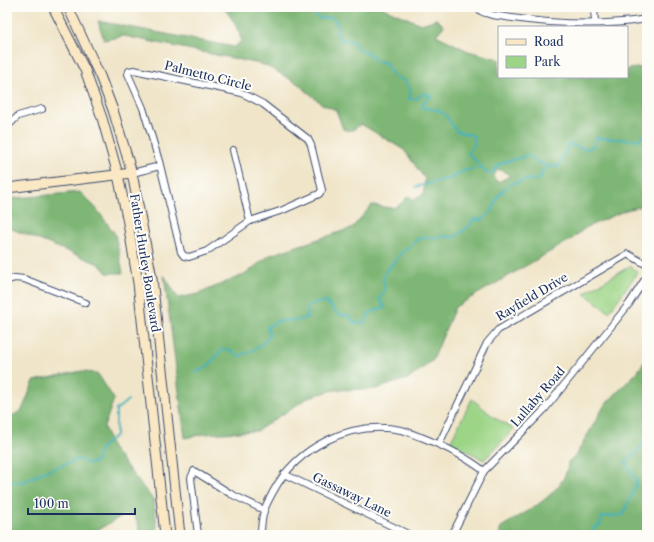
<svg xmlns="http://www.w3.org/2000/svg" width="654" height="542" font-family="'Libre Caslon Text',serif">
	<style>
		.green { fill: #9dd587; stroke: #5c8272 }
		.forest { fill: #7eb674; stroke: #4c7269; fill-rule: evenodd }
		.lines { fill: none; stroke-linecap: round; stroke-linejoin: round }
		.stream { stroke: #44b4be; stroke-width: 2 }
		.street-casing { stroke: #3b4a6e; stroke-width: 8 }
		.secondary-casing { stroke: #3b4a6e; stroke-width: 11 }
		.street { stroke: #fff; stroke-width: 6 }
		.secondary { stroke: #fae7c3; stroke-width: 9 }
		.labels { text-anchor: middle; stroke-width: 4; stroke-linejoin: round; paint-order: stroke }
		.street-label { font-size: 12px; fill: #1b2f5e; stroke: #fdfcf7 }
	</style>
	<rect width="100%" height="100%" fill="#fdfcf7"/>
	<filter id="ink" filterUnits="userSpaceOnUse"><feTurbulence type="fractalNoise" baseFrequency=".025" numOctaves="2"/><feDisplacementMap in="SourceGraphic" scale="8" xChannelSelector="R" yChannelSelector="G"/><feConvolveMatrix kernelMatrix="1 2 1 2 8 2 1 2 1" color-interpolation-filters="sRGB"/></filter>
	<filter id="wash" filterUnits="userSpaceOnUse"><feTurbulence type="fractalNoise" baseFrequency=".012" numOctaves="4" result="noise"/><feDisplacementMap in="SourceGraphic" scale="16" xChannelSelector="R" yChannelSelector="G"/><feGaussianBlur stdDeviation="0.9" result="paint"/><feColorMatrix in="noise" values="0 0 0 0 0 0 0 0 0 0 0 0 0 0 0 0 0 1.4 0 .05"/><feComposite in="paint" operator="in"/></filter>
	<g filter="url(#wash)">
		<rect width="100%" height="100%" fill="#f0e5c9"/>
		<!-- green -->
		<g class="green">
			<path d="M630,266l8,6 -29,40 -25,-19z"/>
			<path d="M472,399l23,19 19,11 -30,31 -34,-18z"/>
		</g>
		<!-- forest -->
		<g class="forest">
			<path d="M222,7h159l40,17 16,-5 7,7 -8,9 32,16 31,8v18h128v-8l20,-2v138l-21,5 -41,18 -13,11 -117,68 -22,53 -23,18 -34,11 -42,1 -25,7 -52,34 -53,3 -19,4 -21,-163 14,23 20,-4 47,-20 25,-19 82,-27 20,-23c18,2 23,8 36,-9l6,4 9,-5 2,-16 -21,-29 -43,-26c-7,5 -10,9 -18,5l-7,-19 -14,-6 -25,-21 -32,-18 -141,-29 -20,4 -6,-19 136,26 8,-6c-5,-13 -9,-24 -20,-34zM498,169l7,3 5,4 -12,6 -5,-5z"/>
			<path d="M80,192l15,15 20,27 8,39h-16l-8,-9 -92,-37v-28z"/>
			<path d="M647,358v177h-148l2,-8c23,-14 66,-34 67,-65l8,-7 28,-49 34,-35z"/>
			<path d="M82,371l16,3 16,25 -10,28 8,21 42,53 4,34h-16l-7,-19 -10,-2 -24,14 -20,7h-74v-116l15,-9 12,-29z"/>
		</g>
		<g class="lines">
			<!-- stream -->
			<g class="stream">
				<path d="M308,7l12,12 12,-2 5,6v9l3,8 13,1 7,9 11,5 5,7h9l8,14 12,5 6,9 -2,9h7l9,-6 6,3 -8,6v6c21,1 22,6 33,23l18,5v9l-6,8 19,20h5l7,-9 30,-9 7,7 12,4"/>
				<path d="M416,187l26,-7 7,-1 17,-9 15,-2"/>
				<path d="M195,373l12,-6 16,-18 7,1 8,6c13,-3 25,-10 32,-22l-3,-7 11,-6 22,-1 7,-3v-11l9,-3 10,-1 13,13h8l8,8h8l4,-3 2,-7 16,-6 -6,-8 5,-7 1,-5 -2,-7 3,-9 19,-22 6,-3 5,-6 9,-3 9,1 11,-2 9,2 15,-12 5,-7 8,1 10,-9 6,-15 12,-12 16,-4 15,-1v-7l8,-6 9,1 11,-23 16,5 7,-2 5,-9 39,2 11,-5"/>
				<path d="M7,481l16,1 18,-9 38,-14 9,5 8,-2 4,-13 16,-14v-25l12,-10"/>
				<path d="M591,535l2,-7 7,-3 2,-8 21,-2 14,-33 -11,-19 21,-23"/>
			</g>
		</g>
	</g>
	<g filter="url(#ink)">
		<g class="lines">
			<defs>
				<g id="street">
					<path d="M478,7c2,6 9,6 14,8 49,8 106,12 155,4"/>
					<path d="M594,7l1,16"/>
					<path d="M134,70l108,23 21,11 45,35 3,6 11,45 -3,4 -36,16 -33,11 -43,30 -18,6 -5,-1 -3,-4 -22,-91 -16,-53 -15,-34 1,-3z"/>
					<path d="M7,127l11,-11 24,-7"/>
					<path d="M233,150l17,71"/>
					<path d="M132,173l28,-7"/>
					<path d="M7,280l8,-2 9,1 62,24"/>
					<path d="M439,444l48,-101 11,-13 130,-76 19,11"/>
					<path d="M284,474l126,61"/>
					<path d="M198,535l-7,-57 3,-7 37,23 33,16"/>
					<path d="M261,535c0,-8 1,-17 3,-24 2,-7 6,-13 9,-19 24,-45 77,-72 128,-62 6,1 13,5 20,7 23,9 44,19 63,34"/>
					<path d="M452,535l32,-64 60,-61 85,-106 18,-28"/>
				</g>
				<g id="secondary">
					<path d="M53,7l32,63 17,48 16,57 10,48 10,60 27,252"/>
					<path d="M68,7l32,69 13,34 19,63 20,105 28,257"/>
					<path d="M7,188l125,-15"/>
				</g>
			</defs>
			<!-- street casing -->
			<use href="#street" class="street-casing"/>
			<!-- secondary casing -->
			<use href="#secondary" class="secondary-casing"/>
			<!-- street -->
			<use href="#street" class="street"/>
			<!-- secondary -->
			<use href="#secondary" class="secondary"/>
		</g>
	</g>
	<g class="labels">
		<!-- street labels -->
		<g class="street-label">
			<text transform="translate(208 76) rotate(14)" y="4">Palmetto Circle</text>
			<text transform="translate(145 263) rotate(81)" y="4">Father Hurley Boulevard</text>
			<text transform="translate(532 297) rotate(-31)" y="4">Rayfield Drive</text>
			<text transform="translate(538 397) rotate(-49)" y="4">Lullaby Road</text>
			<text transform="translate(352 495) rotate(26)" y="4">Gassaway Lane</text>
		</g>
	</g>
	<!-- margin -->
	<rect width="654" height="542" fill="none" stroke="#fdfcf7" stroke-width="24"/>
	<!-- legend -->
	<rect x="498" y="26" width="130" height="52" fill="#fdfcf7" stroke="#a3aaba"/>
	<rect x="506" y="39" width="20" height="6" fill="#fae7c3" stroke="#a3aaba"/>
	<text x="534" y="46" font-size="12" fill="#1b2f5e">Road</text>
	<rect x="506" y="56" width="20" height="12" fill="#9dd587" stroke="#a3aaba"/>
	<text x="534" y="66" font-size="12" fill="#1b2f5e">Park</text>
	<!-- scale -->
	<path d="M28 508v6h107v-6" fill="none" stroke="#1b2f5e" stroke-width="2"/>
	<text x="34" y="508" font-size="12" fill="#1b2f5e" stroke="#fdfcf7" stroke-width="3" paint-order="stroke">100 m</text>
</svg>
